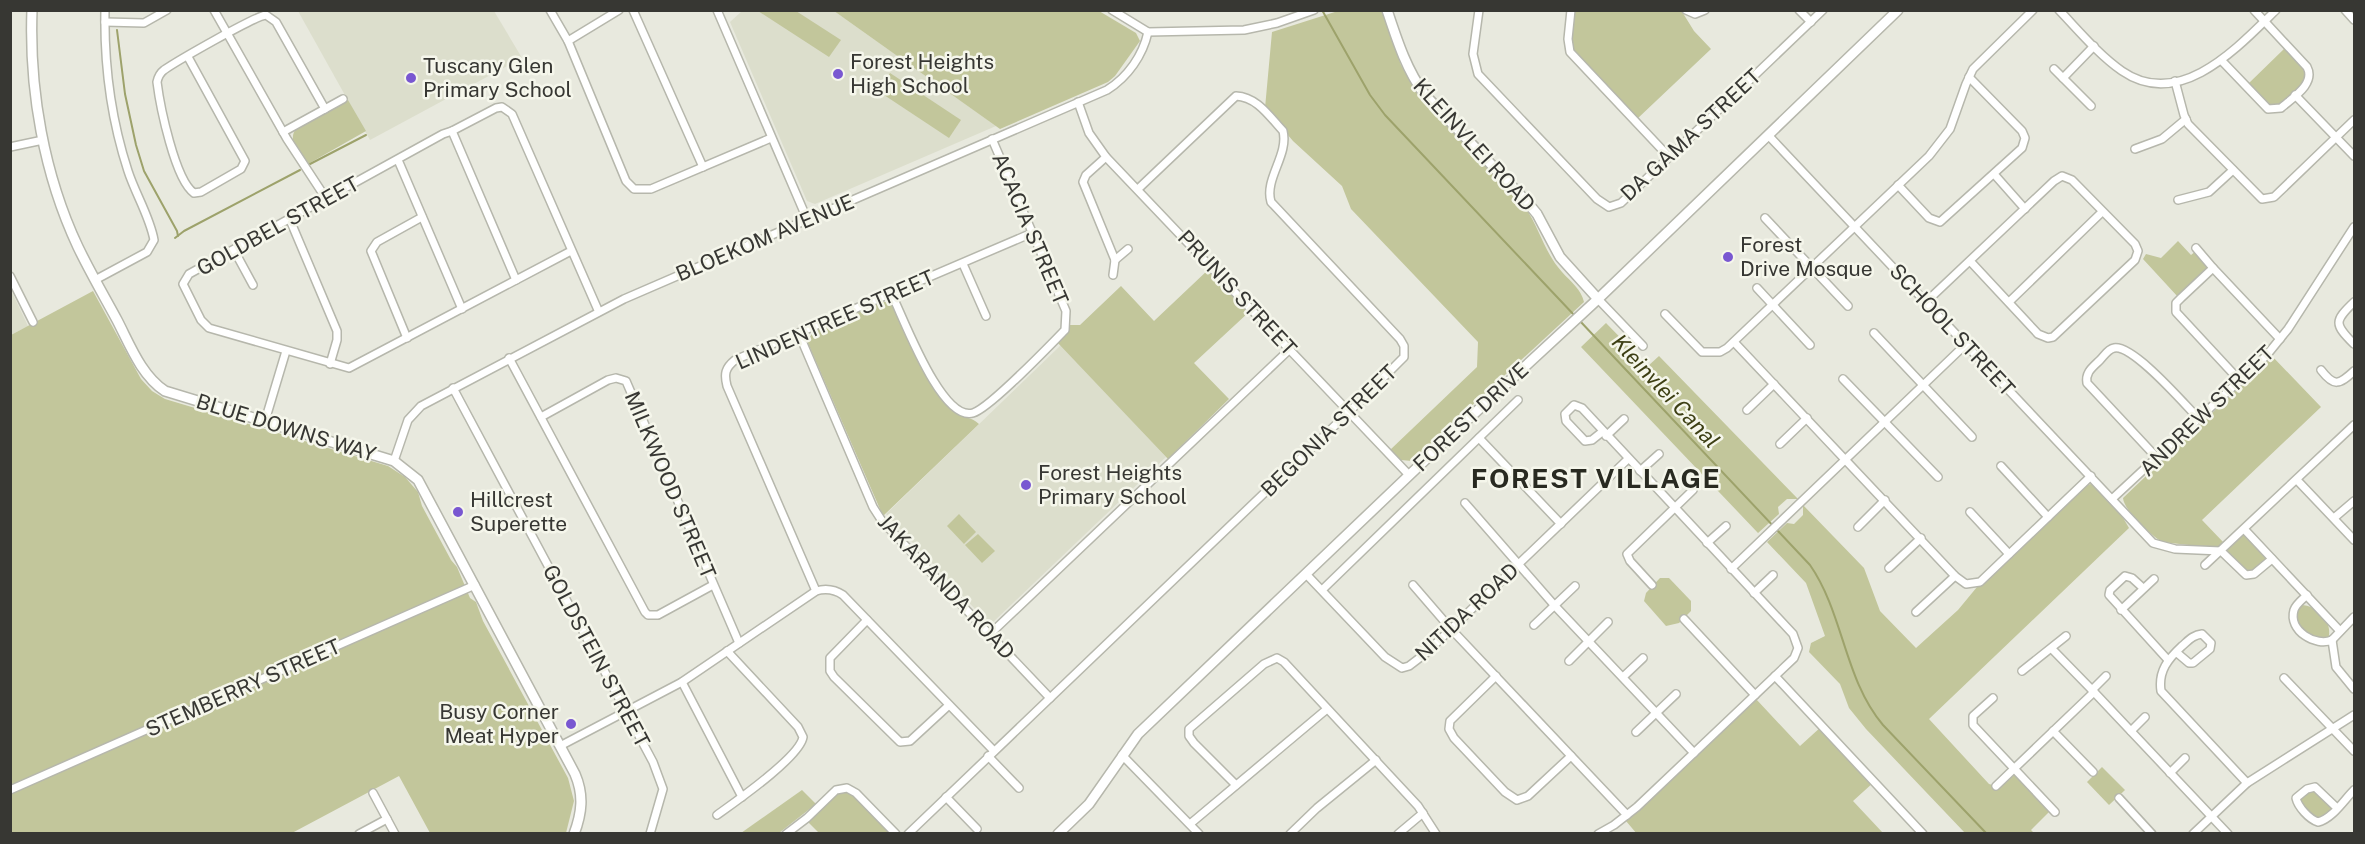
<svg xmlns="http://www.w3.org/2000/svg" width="2365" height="844" font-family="'Public Sans',sans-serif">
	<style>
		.built { fill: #dcdecc }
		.green { fill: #c2c69b }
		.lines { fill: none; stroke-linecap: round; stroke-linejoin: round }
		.stream { stroke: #9da26b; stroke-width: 2 }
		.minor-casing { stroke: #b6b7ac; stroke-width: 10 }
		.tertiary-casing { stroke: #b6b7ac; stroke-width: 12 }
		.minor { stroke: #fff; stroke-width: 7 }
		.tertiary { stroke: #fff; stroke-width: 9 }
		.poi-dot { fill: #7957d1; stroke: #f5f6eb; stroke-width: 2 }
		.labels { text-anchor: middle; stroke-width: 5; stroke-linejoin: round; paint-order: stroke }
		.poi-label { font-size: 21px; fill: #373733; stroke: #f5f6eb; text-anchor: start }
		.street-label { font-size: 21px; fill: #373733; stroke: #f5f6eb }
		.water-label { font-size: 22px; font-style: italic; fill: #3d3f14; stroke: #f5f6eb }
		.district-label { font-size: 27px; font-weight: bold; letter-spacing: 1.5px; fill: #292a21; stroke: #f5f6eb }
	</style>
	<rect width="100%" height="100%" fill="#e8e9de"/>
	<!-- built -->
	<g class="built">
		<path d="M298,11h196l28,47 -152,82z"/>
		<path d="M742,11h92l162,115 -181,78 -8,-3 -77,-179z"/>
		<path d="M10,288l18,38 -17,9h-1z"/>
		<path d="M1061,345l105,112 -176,168 -104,-111z"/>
	</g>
	<!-- green -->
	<g class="green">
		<path d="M1681,10l13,21 17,18 -74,70 -65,-70 -1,-7 3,-31z"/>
		<path d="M758,11h38l45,29 -12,17z"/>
		<path d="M834,11h265l37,22 4,8 -25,35 -7,6 -108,47z"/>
		<path d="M1338,11h45l18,54 12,21 112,121c15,22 19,45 37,65 9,10 19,17 22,30l-172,159 -11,-1 -11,-10 87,-83 1,-25 -127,-133 -9,-23 -49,-45 -28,-33 7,-76z"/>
		<path d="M2285,48l20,21v12l-24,24c-14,6 -24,-12 -33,-21z"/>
		<path d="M890,73l71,47 -12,18 -71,-47z"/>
		<path d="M348,100l18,31 -58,33c-8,-11 -20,-22 -13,-34z"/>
		<path d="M2178,241l13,14 5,-4 12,14 -1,4 -29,28 -35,-38 3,-5 15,4z"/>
		<path d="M1209,269l40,43 -55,51 35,36 -61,60 -111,-117 8,-9 4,-8h11l41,-39 33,35z"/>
		<path d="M93,291l48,88 11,12 13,8 223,67 17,11 13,15 4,14 29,54 6,7 13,31 6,4 7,19 85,157 6,23 -8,32h-136l-31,-57 -107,57 -281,1v-499z"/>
		<path d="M881,302h8l6,5c17,39 30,80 64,107 7,5 11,2 20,10l-96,92 -76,-175 7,-10z"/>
		<path d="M1606,323l42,43 11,-10 139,143h-11l-9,8 1,7 -21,19 -177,-186z"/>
		<path d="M2272,356l49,51 -119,113 23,24 -10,4 -53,-6c-11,-7 -38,-31 -39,-44z"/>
		<path d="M2090,484l5,1 23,24 11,19 -200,191 60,65 7,2 19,-11 35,36 -19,19 3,3h-69l-99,-104 -17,-21 -9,-24 -31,-32 2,-9 14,-7 -19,-53 -39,-41 20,-19 7,1 9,-9v-10l61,63 16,43 36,37 42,-38 19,-23 3,-1 105,-99z"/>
		<path d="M959,514l17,18 -12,12 -17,-18z"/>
		<path d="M978,534l17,17 -13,12 -17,-18z"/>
		<path d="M2244,535l22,23 -11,13 -8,2 -20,-22c2,-7 11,-14 17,-16z"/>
		<path d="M1660,578h9l22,23v10l-12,12 -13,3 -22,-25 2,-8z"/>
		<path d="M2301,605c16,0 33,18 27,34l-3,1c-15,-5 -30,-10 -28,-30z"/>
		<path d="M1756,699l44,47 22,-20 52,56 -21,19 30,32 -246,1 -11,-13z"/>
		<path d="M2102,767l23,23 -16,15 -22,-23z"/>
		<path d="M802,790l14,14 -37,29h-38z"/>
		<path d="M2310,790h6l15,15v5l-10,9 -5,1 -17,-19v-4z"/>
		<path d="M847,791l6,3 38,39h-72l-11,-11 29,-28z"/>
	</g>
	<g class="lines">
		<!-- stream -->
		<g class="stream">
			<path d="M1322,10l48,85 15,20 190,201"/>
			<path d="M117,30l8,64 11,51 8,26 33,60 1,5"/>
			<path d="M310,164l56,-29"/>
			<path d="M175,238l9,-7 116,-61"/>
			<path d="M1579,320l231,245c34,49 34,114 73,160l104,109"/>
		</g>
		<defs>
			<g id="minor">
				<path d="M214,10l73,129 40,61"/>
				<path d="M550,10l18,31 58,140 8,8h17l120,-51"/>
				<path d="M633,10l70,157"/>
				<path d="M717,10l90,209"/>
				<path d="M1112,10l36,22 96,-2 33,-7 37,-13"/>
				<path d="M1479,10l-6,44 5,20 119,125 12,8 12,-4 202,-193"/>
				<path d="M1571,10l-3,29 2,13 99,105"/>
				<path d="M1686,10l9,4 10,-4"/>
				<path d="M1799,10l12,12"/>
				<path d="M2059,10c20,21 40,45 63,61 58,40 116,-24 154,-61"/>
				<path d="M2345,10l9,10"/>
				<path d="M105,22l39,1 23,-13"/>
				<path d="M568,41l51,-31"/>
				<path d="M188,57l57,104 -4,8 -40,23 -7,1c-19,-13 -34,-87 -37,-111 1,-5 3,-9 7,-12 13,-9 91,-54 102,-55l10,7 49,87"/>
				<path d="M2222,61l46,48 13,-1c11,-10 35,-24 26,-41l-53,-57"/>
				<path d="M2054,69l37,37"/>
				<path d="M2063,78l31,-32"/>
				<path d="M2175,81l9,34 4,9 74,75 12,-2 80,-77"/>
				<path d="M2295,95l59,61"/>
				<path d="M1078,102l11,31 17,24 303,318"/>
				<path d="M452,131l64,149"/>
				<path d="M283,132l60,-33"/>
				<path d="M1768,135l385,408 22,6 46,2"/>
				<path d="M10,147l33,-7"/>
				<path d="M2135,149l27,-10 24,-20"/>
				<path d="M1106,157l-20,18 -3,7 32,78 -2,15"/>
				<path d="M398,160l64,149"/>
				<path d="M1994,174l31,35"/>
				<path d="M1898,185l31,33 11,4 82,-74 3,-10 -3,-7 -53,-54"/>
				<path d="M2178,200l31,-8 24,-22"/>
				<path d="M1765,218l83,88"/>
				<path d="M290,220l47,111v9l-7,24"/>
				<path d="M2196,248l17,20"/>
				<path d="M234,250l19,35"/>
				<path d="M571,251l-222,117 -140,-40 -8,-8 -18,-36 6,-10 254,-140 9,-3 44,-23 6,-1 10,7 86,196"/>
				<path d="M1115,260l13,-11"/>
				<path d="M963,264l23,52"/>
				<path d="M10,276l23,46"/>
				<path d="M95,280l52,-28 7,-12c-4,-23 -19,-47 -26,-69 -17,-52 -24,-106 -23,-161"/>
				<path d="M1757,288l53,57"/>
				<path d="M891,293c12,23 50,129 82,120 17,-5 76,-67 92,-83l1,-19 -74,-172"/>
				<path d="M1598,299l45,47"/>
				<path d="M1926,302l128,-121 8,-5 10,4 63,64 3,7 -3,9 -82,77 -5,1 -10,-4 -68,-73"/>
				<path d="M2009,302l93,-90"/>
				<path d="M2354,302c-20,19 -20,22 0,42"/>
				<path d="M1665,314l37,38h18l7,-4 202,-192 21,-27 16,-45 7,-15 60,-59"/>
				<path d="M1874,333l98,104"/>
				<path d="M799,334l74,173 9,14 168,177"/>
				<path d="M407,338l-36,-87 6,-9 45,-25"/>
				<path d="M1734,342l221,234 11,8 14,-2 111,-106"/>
				<path d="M509,358l136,254 3,3h10l55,-30"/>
				<path d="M2321,370c13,17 18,15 33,1"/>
				<path d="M1843,379l95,98"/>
				<path d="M2240,381l-64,-69v-9l5,-5 32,-30 67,71"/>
				<path d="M453,388l200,374 10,27 -13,45"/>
				<path d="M1747,410l27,-26"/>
				<path d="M541,417l67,-37 8,-2 10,3 113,262"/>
				<path d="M265,421l21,-70"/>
				<path d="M1606,436l18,-17"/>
				<path d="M1479,438l82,86"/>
				<path d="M1780,444l27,-26"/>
				<path d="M2158,459l-71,-76c-2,-11 6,-16 13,-23 4,-4 8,-11 14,-12 19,-4 71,57 85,71"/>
				<path d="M394,461l14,-41 13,-14 203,-107 483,-209c21,-13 36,-35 41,-58"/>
				<path d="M2001,466l47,51"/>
				<path d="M1640,471l19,-17"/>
				<path d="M2297,480l57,60"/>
				<path d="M2112,499l154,-143 22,-27 66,-102"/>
				<path d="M1465,503l90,103 139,147"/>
				<path d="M1970,512l39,42"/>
				<path d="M2334,518l20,-17"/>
				<path d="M1858,527l27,-27"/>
				<path d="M2245,530l95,101"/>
				<path d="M1707,543l19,-17"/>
				<path d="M2221,551l25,24 8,-1 18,-15"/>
				<path d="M2205,565l149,-140"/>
				<path d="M1889,568l32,-30"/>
				<path d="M1731,569l234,-224"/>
				<path d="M1306,574l79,83 17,11 7,-2 17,-13 202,-194"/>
				<path d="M1413,585l38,44 176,186"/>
				<path d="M1652,585l-22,-24 -3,-7 66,-64"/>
				<path d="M2143,588l-11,-10 -7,-2 -15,14 -1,5 59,65"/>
				<path d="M1322,590l196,-190"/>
				<path d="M816,591l-89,-205c-3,-12 -2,-18 8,-26l297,-127"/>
				<path d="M1754,593l19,-18"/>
				<path d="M2307,595c-4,4 -11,9 -13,15 -6,21 22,37 38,30"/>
				<path d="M2121,610l33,-31"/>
				<path d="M1916,612l39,-36"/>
				<path d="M1684,619l71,76"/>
				<path d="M867,620l-37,38v13l4,6 66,65 10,-1 38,-35"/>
				<path d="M1534,625l41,-39"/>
				<path d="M989,635l301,-286"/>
				<path d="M2332,640l4,27 18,22"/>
				<path d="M2332,640l22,-23"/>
				<path d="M2052,649l42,43"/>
				<path d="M2176,652l13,11h4l17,-14 1,-6 -9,-9c-9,1 -13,6 -20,12 -14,13 -24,25 -21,45l86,92"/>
				<path d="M1569,661l39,-39"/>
				<path d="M2022,671l44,-35"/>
				<path d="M1496,676l-46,45 -1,8 5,9 51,54 12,8 11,-4 43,-40"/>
				<path d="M1775,676l148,158"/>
				<path d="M1623,677l20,-19"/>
				<path d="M2284,678l70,73"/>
				<path d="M682,682l60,115"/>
				<path d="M2092,690l14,-14"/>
				<path d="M1993,698l-20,18v9l82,87"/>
				<path d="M2053,731l40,41"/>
				<path d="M2131,731l14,-14"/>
				<path d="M1636,732l40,-38"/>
				<path d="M560,746l122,-64 134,-91c10,-3 18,-2 27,4l151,156"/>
				<path d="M1122,755l77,79"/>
				<path d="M988,756l31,32"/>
				<path d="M2170,773l15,-15"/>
				<path d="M1236,785l-42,-42 -5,-7v-7l75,-65 13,-6 7,4 134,144 18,28"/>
				<path d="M1996,786l98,-94 134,142"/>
				<path d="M10,790l465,-205"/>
				<path d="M373,793l22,41"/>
				<path d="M946,797l31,32"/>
				<path d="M2119,798l33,36"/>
				<path d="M2337,808l-22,-21 -8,2 -11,9c2,9 13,21 22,24 14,-3 26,-22 36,-32"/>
				<path d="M717,815c18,-13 83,-58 86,-78l-5,-10 -71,-76"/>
				<path d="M1190,824l137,-115"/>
				<path d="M359,834l28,-15"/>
				<path d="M786,834l21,-16 29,-28 11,-2 9,5 40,41"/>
				<path d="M908,834l441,-422 55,-55v-11l-4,-7 -129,-137c-7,-23 18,-47 12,-71 -14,-15 -26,-34 -47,-35l-98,93"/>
				<path d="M1290,834l27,-26 59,-48"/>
				<path d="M1398,834l25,-21"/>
				<path d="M1598,834l16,-9 23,-18 157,-149 4,-10 -5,-14 -211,-226 -8,-3 -9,9 1,7 19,20 7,-1 10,-8"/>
				<path d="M2193,834l54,-51 107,-68"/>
			</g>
			<g id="tertiary">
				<path d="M32,10c-3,80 12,165 46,237 12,25 26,49 39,73 13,25 24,55 48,71l229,70 24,19 157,294c9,21 7,39 -1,60"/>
				<path d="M1387,10c10,30 19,59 38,85l102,107 10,12 23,43 38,42"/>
				<path d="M1058,834l31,-30 49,-70 327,-312 133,-123 300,-289"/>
			</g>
		</defs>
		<!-- minor casing -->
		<use href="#minor" class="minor-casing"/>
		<!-- tertiary casing -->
		<use href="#tertiary" class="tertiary-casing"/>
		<!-- minor -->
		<use href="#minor" class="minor"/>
		<!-- tertiary -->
		<use href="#tertiary" class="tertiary"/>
	</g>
	<!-- markers -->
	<g class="poi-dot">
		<circle cx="838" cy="74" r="6"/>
		<circle cx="411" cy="78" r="6"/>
		<circle cx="1728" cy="257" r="6"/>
		<circle cx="1026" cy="485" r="6"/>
		<circle cx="458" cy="512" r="6"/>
		<circle cx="571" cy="724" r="6"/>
	</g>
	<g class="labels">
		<!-- poi labels -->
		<g class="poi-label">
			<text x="850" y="69">Forest Heights<tspan x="850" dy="24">High School</tspan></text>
			<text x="423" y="73">Tuscany Glen<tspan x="423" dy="24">Primary School</tspan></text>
			<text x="1740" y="252">Forest<tspan x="1740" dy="24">Drive Mosque</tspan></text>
			<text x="1038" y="480">Forest Heights<tspan x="1038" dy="24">Primary School</tspan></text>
			<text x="470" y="507">Hillcrest<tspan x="470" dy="24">Superette</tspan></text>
			<text x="559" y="719" text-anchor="end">Busy Corner<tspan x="559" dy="24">Meat Hyper</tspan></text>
		</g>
		<!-- street labels -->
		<g class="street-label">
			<text transform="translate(1691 135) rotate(-43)" y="7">DA GAMA STREET</text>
			<text transform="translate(1474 145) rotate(48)" y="7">KLEINVLEI ROAD</text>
			<text transform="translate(278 226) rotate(-29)" y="7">GOLDBEL STREET</text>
			<text transform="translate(1030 229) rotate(67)" y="7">ACACIA STREET</text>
			<text transform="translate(765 238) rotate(-23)" y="7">BLOEKOM AVENUE</text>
			<text transform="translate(1237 293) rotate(47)" y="7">PRUNIS STREET</text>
			<text transform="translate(835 320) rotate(-24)" y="7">LINDENTREE STREET</text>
			<text transform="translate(1952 330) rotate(47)" y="7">SCHOOL STREET</text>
			<text transform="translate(2207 411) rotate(-44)" y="7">ANDREW STREET</text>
			<text transform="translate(1471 417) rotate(-43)" y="7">FOREST DRIVE</text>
			<text transform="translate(286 428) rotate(17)" y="7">BLUE DOWNS WAY</text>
			<text transform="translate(1329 431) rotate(-44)" y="7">BEGONIA STREET</text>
			<text transform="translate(670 485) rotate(67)" y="7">MILKWOOD STREET</text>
			<text transform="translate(946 587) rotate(47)" y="7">JAKARANDA ROAD</text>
			<text transform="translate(1467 612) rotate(-43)" y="7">NITIDA ROAD</text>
			<text transform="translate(596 656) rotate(62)" y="7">GOLDSTEIN STREET</text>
			<text transform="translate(243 688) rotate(-24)" y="7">STEMBERRY STREET</text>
		</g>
		<!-- water labels -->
		<g class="water-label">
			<text transform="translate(1666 391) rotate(47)" y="8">Kleinvlei Canal</text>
		</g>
		<!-- district labels -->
		<g class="district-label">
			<text x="1596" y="488">FOREST VILLAGE</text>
		</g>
	</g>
	<!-- border -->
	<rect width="2365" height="844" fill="none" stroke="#373733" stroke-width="24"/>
</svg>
